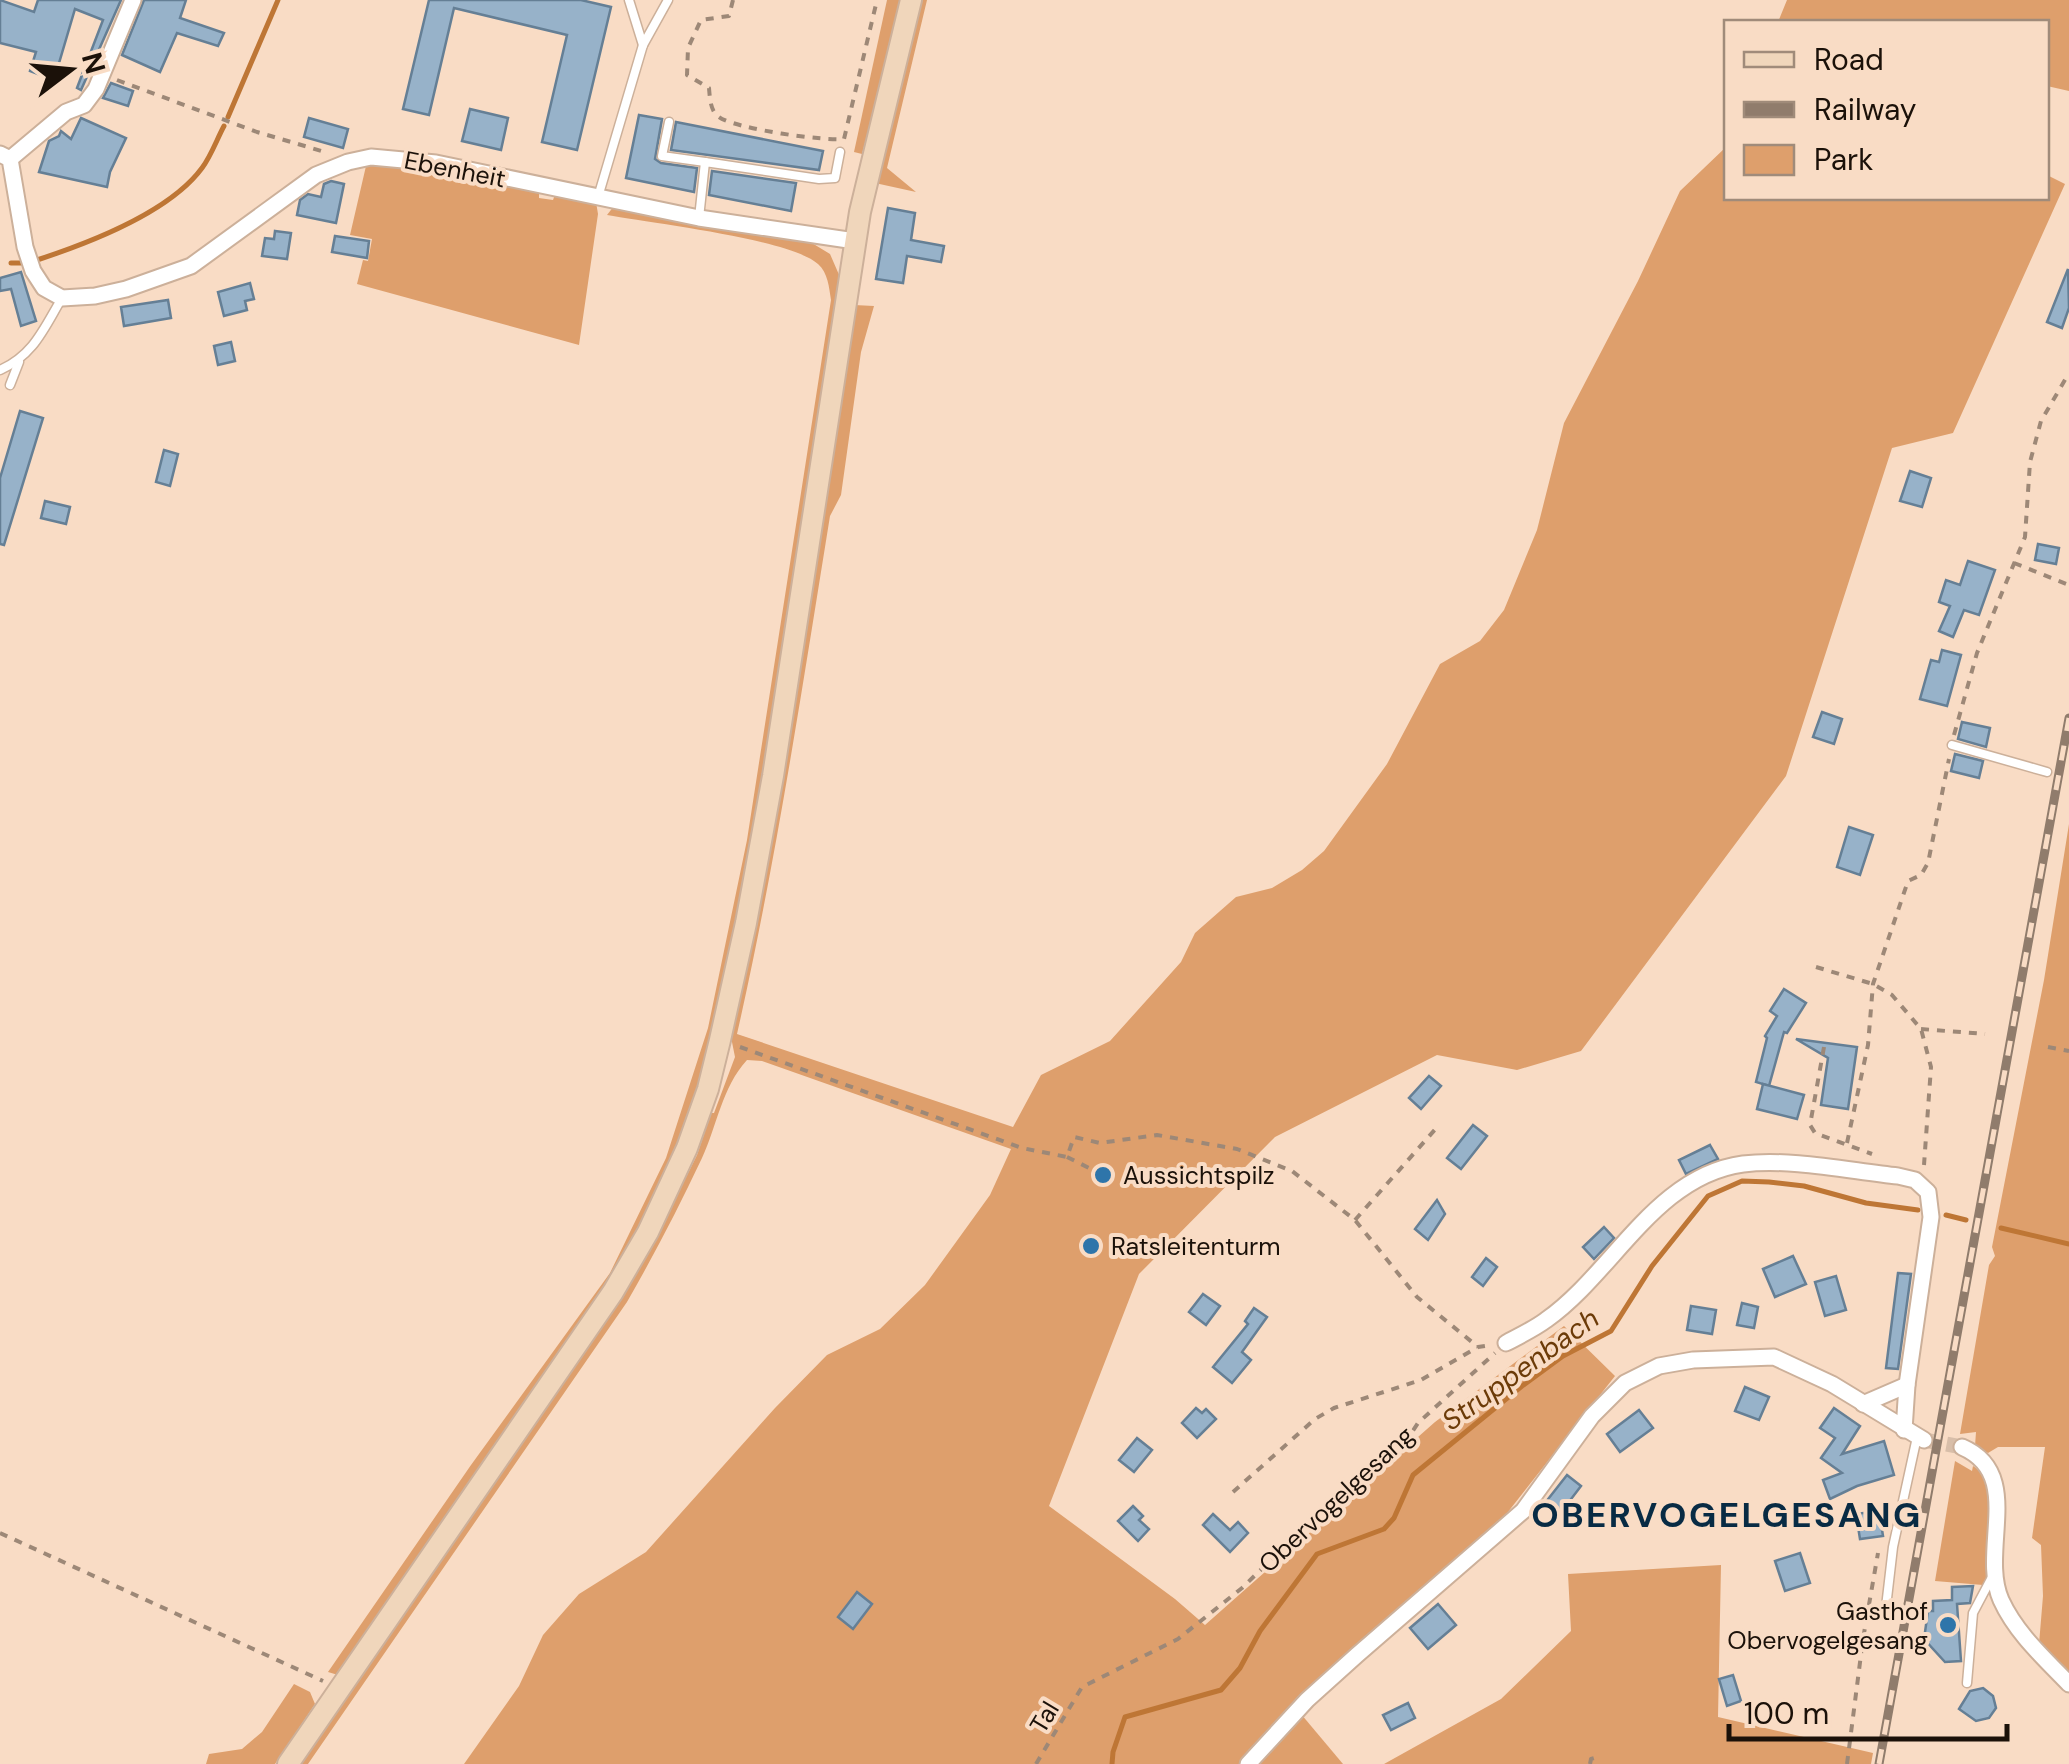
<svg xmlns="http://www.w3.org/2000/svg" width="2069" height="1764" font-family="'DM Sans',sans-serif">
	<style>
		.green { fill: #de9f6c }
		.lines { fill: none; stroke-linecap: round; stroke-linejoin: round }
		.stream { stroke: #be7635; stroke-width: 5 }
		.building { fill: #97b2c9; stroke: #657f95; stroke-width: 2.5 }
		.street-tunnel { stroke: #d8bea9; stroke-width: 15; stroke-dasharray: 15 8; stroke-linecap: butt }
		.lane-casing { stroke: #ccb09a; stroke-width: 11 }
		.street-casing { stroke: #ccb09a; stroke-width: 19 }
		.secondary-casing { stroke: #ccb09a; stroke-width: 24 }
		.path { stroke: #9d8877; stroke-width: 4; stroke-dasharray: 8 8; stroke-linecap: butt }
		.lane { stroke: #fff; stroke-width: 8 }
		.street { stroke: #fff; stroke-width: 15 }
		.secondary { stroke: #f0d6bb; stroke-width: 20 }
		.rail-casing { stroke: #907c6c; stroke-width: 9 }
		.rail { stroke: #f9dcc5; stroke-width: 5; stroke-dasharray: 15; stroke-linecap: butt }
		.poi-dot { fill: #2e75aa; stroke: #f9dcc5; stroke-width: 4 }
		.labels { text-anchor: middle; stroke-width: 8; stroke-linejoin: round; paint-order: stroke }
		.street-label { font-size: 25px; fill: #1b1109; stroke: #f9dcc5 }
		.poi-label { font-size: 25px; fill: #1b1109; stroke: #f9dcc5; text-anchor: start }
		.water-label { font-size: 28px; font-style: italic; fill: #6c3b08; stroke: #f9dcc5 }
		.district-label { font-size: 35px; font-weight: bold; letter-spacing: 2.5px; fill: #082b44; stroke: #f9dcc5 }
	</style>
	<rect width="100%" height="100%" fill="#f9dcc5"/>
	<!-- green -->
	<g class="green">
		<path d="M887,0h16l-41,154 -8,-2z"/>
		<path d="M921,0h6l-40,168 29,24 -41,-9z"/>
		<path d="M1787,0h282v91l-22,-5 -1,-64h-268z"/>
		<path d="M1726,147v51h320l1,-23 18,9 -112,249 -61,15 -106,328 -205,275 -64,19 -80,-15 -162,82 -136,137 -90,232 126,93 30,26 230,-203 129,-96 51,50 -111,141 -263,247h-777l55,-78 24,-51 36,-41 67,-42 129,-144 52,-53 53,-26 45,-44 65,-90 21,-46 -249,-88 -15,-1c-25,27 -30,66 -45,98 -23,49 -48,97 -75,144l-319,462h-9l356,-525 42,-84 14,-42h3l21,-56 -4,-20 52,-257 71,-475 20,1 -13,46 -20,143 -11,21c-28,173 -54,346 -93,518l276,93 28,-52 69,-34 71,-79 14,-29 41,-36 36,-9 30,-18 22,-19 63,-87 53,-100 40,-23 24,-31 33,-80 27,-107 74,-142 42,-90z"/>
		<path d="M381,164l158,25v9l14,2 3,-8 40,10 2,12 -19,131 -222,-61 6,-24 5,1 4,-22 -22,-4 16,-69z"/>
		<path d="M614,206l193,34 23,14 10,23 -76,496 -26,148 -39,166 -21,60 -38,83 -28,46 -274,399 -10,-3 143,-207 139,-192 56,-115 42,-130 39,-188 84,-540c-2,-13 -3,-27 -13,-36 -28,-25 -167,-41 -211,-49z"/>
		<path d="M2069,824v849l-30,-29 4,-48 -2,-51 -9,-7 13,-91h-47l-10,6 -13,-7 1,-14 -16,2 29,-169 6,-9 -3,-9 52,-267z"/>
		<path d="M1955,1461l17,10 1,-5c31,19 15,80 14,110l-4,9 -48,-4z"/>
		<path d="M1721,1565l-3,152 155,36 -2,11h-487l117,-65 70,-68 -3,-57z"/>
		<path d="M294,1684l16,8 5,12 -40,60h-69l3,-10 33,-5 20,-17z"/>
		<path d="M1301,1714l42,50h-87z"/>
	</g>
	<g class="lines">
		<!-- stream -->
		<g class="stream">
			<path d="M228,117l50,-117"/>
			<path d="M37,260c52,-17 132,-47 165,-92 9,-12 15,-29 22,-42"/>
			<path d="M11,263h12"/>
			<path d="M1946,1215l20,5"/>
			<path d="M2001,1228l68,16"/>
			<path d="M1112,1764l1,-12 12,-35 96,-27 19,-22 20,-37 57,-77 67,-25 10,-11 19,-43 109,-89 41,-30 48,-25 41,-65 56,-70 34,-15 27,1 35,4 62,17 52,7"/>
		</g>
	</g>
	<!-- building -->
	<g class="building">
		<path d="M0,0l34,12 4,-12h83l-40,90 -4,-2 26,-68 -28,-11 -21,71 -24,-9 6,-19 -36,-9z"/>
		<path d="M144,0h42l-6,18 44,15 -6,13 -41,-13 -17,39 -38,-17z"/>
		<path d="M429,0h152l30,7 -34,143 -35,-8 25,-107 -113,-27 -25,107 -26,-6z"/>
		<path d="M111,83l22,8 -5,15 -25,-8z"/>
		<path d="M470,109l38,9 -7,32 -39,-9z"/>
		<path d="M639,115l23,4 -7,40 6,4 36,5 -3,24 -68,-14z"/>
		<path d="M81,118l45,20 -16,34 -3,15 -68,-15 10,-31 10,-5 2,-5 10,8z"/>
		<path d="M309,118l39,11 -5,19 -39,-11z"/>
		<path d="M676,122l147,29 -4,19 -148,-20z"/>
		<path d="M712,171l84,12 -5,28 -82,-16z"/>
		<path d="M331,181l13,3 -8,39 -39,-8 3,-15 8,-6 13,3 3,-13z"/>
		<path d="M888,208l27,5 -4,27 33,6 -3,16 -34,-6 -4,27 -27,-4z"/>
		<path d="M275,231l16,2 -4,26 -25,-3 3,-18 9,1z"/>
		<path d="M335,236l34,5 -2,17 -35,-6z"/>
		<path d="M2068,269l1,39 -7,20 -15,-6z"/>
		<path d="M21,272l15,49 -15,5 -10,-37 -11,2v-13z"/>
		<path d="M250,283l4,16 -9,2 2,9 -23,6 -6,-24z"/>
		<path d="M168,300l3,18 -47,8 -3,-19z"/>
		<path d="M231,342l4,19 -17,4 -4,-19z"/>
		<path d="M20,411l23,7 -39,127 -4,-1v-66z"/>
		<path d="M164,450l14,4 -8,32 -14,-4z"/>
		<path d="M1910,471l21,7 -9,29 -22,-6z"/>
		<path d="M45,501l25,6 -4,17 -25,-6z"/>
		<path d="M2038,544l21,4 -3,16 -21,-4z"/>
		<path d="M1968,561l27,9 -16,45 -15,-5 -11,27 -14,-6 11,-25 -11,-4 7,-22 14,5z"/>
		<path d="M1942,650l19,5 -14,51 -27,-7 11,-39 8,2z"/>
		<path d="M1822,712l20,7 -8,25 -21,-7z"/>
		<path d="M1962,722l28,6 -4,19 -28,-8z"/>
		<path d="M1955,754l28,7 -4,17 -28,-7z"/>
		<path d="M1849,827l24,8 -13,40 -23,-8z"/>
		<path d="M1784,989l22,14 -19,30 -3,-1 -15,54 -13,-4 11,-44 -2,-2 12,-20 -7,-5z"/>
		<path d="M1796,1039l61,8 -9,62 -27,-4 7,-47z"/>
		<path d="M1429,1076l12,10 -20,23 -12,-11z"/>
		<path d="M1763,1084l41,11 -7,24 -40,-10z"/>
		<path d="M1473,1125l14,11 -26,33 -14,-11z"/>
		<path d="M1710,1145l8,14 -32,15 -7,-14z"/>
		<path d="M1437,1200l8,14 -17,26 -13,-11z"/>
		<path d="M1604,1227l10,11 -20,21 -11,-12z"/>
		<path d="M1793,1256l13,28 -31,13 -12,-28z"/>
		<path d="M1486,1258l11,9 -14,19 -11,-9z"/>
		<path d="M1898,1273l13,1 -13,95 -12,-1z"/>
		<path d="M1836,1276l10,34 -21,6 -10,-34z"/>
		<path d="M1203,1294l17,12 -14,19 -17,-13z"/>
		<path d="M1742,1303l16,4 -4,21 -17,-3z"/>
		<path d="M1691,1306l25,4 -4,24 -25,-4z"/>
		<path d="M1254,1308l13,9 -25,35 9,8 -19,23 -19,-16 35,-43 -3,-3z"/>
		<path d="M1745,1387l24,10 -10,23 -24,-9z"/>
		<path d="M1196,1408l6,5 4,-4 10,10 -19,19 -15,-15z"/>
		<path d="M1834,1408l26,18 -18,28 42,-13 10,34 -37,11 -27,13 -7,-19 19,-7 -21,-15 14,-20 -15,-10z"/>
		<path d="M1639,1410l14,18 -33,24 -13,-18z"/>
		<path d="M1137,1438l15,12 -18,22 -15,-12z"/>
		<path d="M1567,1475l14,11 -22,29 -14,-12z"/>
		<path d="M1133,1506l10,10 -4,4 10,9 -11,12 -20,-20z"/>
		<path d="M1879,1511l4,25 -23,3 -4,-25z"/>
		<path d="M1213,1514l17,16 8,-8 10,11 -18,19 -27,-27z"/>
		<path d="M1800,1553l10,30 -25,8 -10,-30z"/>
		<path d="M1973,1586l-3,17 -13,1 4,57 -16,1 -21,-23 4,-28h5v-10l19,-1v-13z"/>
		<path d="M857,1592l15,12 -19,25 -15,-12z"/>
		<path d="M1438,1604l18,21 -28,24 -18,-21z"/>
		<path d="M1733,1675l8,26 -14,5 -8,-27z"/>
		<path d="M1983,1688l10,8 3,12 -7,10 -13,3 -17,-12 11,-18z"/>
		<path d="M1408,1703l7,15 -24,12 -8,-15z"/>
	</g>
	<g class="lines">
		<!-- street-tunnel -->
		<path class="street-tunnel" d="M1924,1440l38,7"/>
		<defs>
			<g id="lane">
				<path d="M629,0l14,45"/>
				<path d="M669,122l-7,34 43,6"/>
				<path d="M598,197l45,-152 25,-45"/>
				<path d="M699,218l6,-56 114,17 16,-1 5,-26"/>
				<path d="M0,370c34,-15 44,-42 62,-72"/>
				<path d="M10,385l9,-23"/>
				<path d="M1952,745l95,27"/>
				<path d="M1886,1607l7,-60 24,-110"/>
				<path d="M1967,1683l6,-70 19,-36"/>
			</g>
			<g id="street">
				<path d="M0,154l10,5 15,88 8,24 11,17 18,10 33,-2 31,-7 65,-23 125,-91 32,-13 23,-5 65,6 263,55 156,23"/>
				<path d="M10,159l56,-47 18,-7 12,-16 37,-89"/>
				<path d="M1506,1343c13,-7 28,-14 40,-23 67,-47 109,-144 197,-156 47,-6 107,7 155,12l17,4 13,12 3,25 -24,168 -3,45"/>
				<path d="M1863,1404l44,-19"/>
				<path d="M1962,1447c63,27 17,103 39,153 15,33 43,58 68,84"/>
				<path d="M1248,1764l59,-64 50,-45 166,-144 69,-95 33,-33 34,-17 34,-6 81,-3 58,27 92,56"/>
			</g>
			<path id="secondary" d="M288,1764l325,-472 35,-60 39,-84 21,-59 12,-49 26,-117 27,-147 87,-564 51,-212"/>
		</defs>
		<!-- lane casing -->
		<use href="#lane" class="lane-casing"/>
		<!-- street casing -->
		<use href="#street" class="street-casing"/>
		<!-- secondary casing -->
		<use href="#secondary" class="secondary-casing"/>
		<!-- path -->
		<g class="path">
			<path d="M733,0l-4,16 -28,4 -13,28 -1,27 22,13c1,10 1,23 10,29 17,12 103,24 125,22l33,-139"/>
			<path d="M117,80l140,52 68,20"/>
			<path d="M2014,563l55,22"/>
			<path d="M1954,735l23,-82 48,-116 5,-75 11,-41 28,-48"/>
			<path d="M1816,967l57,17 19,11 29,34 10,38 -7,98"/>
			<path d="M1921,1029l64,5"/>
			<path d="M740,1047l282,101 45,9 7,-20 26,6 57,-8 80,14 55,22 63,49 62,77 61,50"/>
			<path d="M1824,1047l-14,78 5,8 57,21"/>
			<path d="M2048,1047l21,4"/>
			<path d="M1847,1143l21,-98 5,-61 35,-103 13,-6 7,-12 21,-104"/>
			<path d="M1067,1157l36,18"/>
			<path d="M1355,1220l84,-95"/>
			<path d="M1233,1492l82,-73 19,-11 87,-28 57,-33 13,-2"/>
			<path d="M0,1533l323,148"/>
			<path d="M1036,1764l46,-77 96,-48 64,-51 72,-70 94,-80 10,-15 77,-70"/>
			<path d="M1590,1764l1,-5 10,-3"/>
			<path d="M1847,1764l16,-125 15,-86"/>
		</g>
		<!-- lane -->
		<use href="#lane" class="lane"/>
		<!-- street -->
		<use href="#street" class="street"/>
		<!-- secondary -->
		<use href="#secondary" class="secondary"/>
		<defs>
			<path id="rail" d="M1879,1764l190,-1046"/>
		</defs>
		<!-- rail casing -->
		<use href="#rail" class="rail-casing"/>
		<!-- rail -->
		<use href="#rail" class="rail"/>
	</g>
	<!-- markers -->
	<g class="poi-dot">
		<circle cx="1103" cy="1175" r="10"/>
		<circle cx="1091" cy="1246" r="10"/>
		<circle cx="1948" cy="1625" r="10"/>
	</g>
	<g class="labels">
		<!-- street labels -->
		<g class="street-label">
			<text transform="translate(455 169) rotate(11)" y="9">Ebenheit</text>
			<text transform="translate(1336 1499) rotate(-43)" y="9">Obervogelgesang</text>
			<text transform="translate(1044 1717) rotate(-59)" y="9">Tal</text>
		</g>
		<!-- poi labels -->
		<g class="poi-label">
			<text x="1123" y="1184">Aussichtspilz</text>
			<text x="1111" y="1255">Ratsleitenturm</text>
			<text x="1928" y="1620" text-anchor="end">Gasthof<tspan x="1928" dy="29">Obervogelgesang</tspan></text>
		</g>
		<!-- water labels -->
		<g class="water-label">
			<text transform="translate(1520 1369) rotate(-36)" y="10">Struppenbach</text>
		</g>
		<!-- district labels -->
		<g class="district-label">
			<text x="1727" y="1527">OBERVOGELGESANG</text>
		</g>
	</g>
	<!-- legend -->
	<rect x="1724" y="20" width="325" height="180" fill="#f9dcc5" stroke="#a08b7a" stroke-width="2.5"/>
	<rect x="1744" y="52" width="50" height="15" fill="#f0d6bb" stroke="#a08b7a" stroke-width="2.5"/>
	<text x="1814" y="70" font-size="30" fill="#1b1109">Road</text>
	<rect x="1744" y="102" width="50" height="15" fill="#907c6c" stroke="#a08b7a" stroke-width="2.5"/>
	<text x="1814" y="120" font-size="30" fill="#1b1109">Railway</text>
	<rect x="1744" y="145" width="50" height="30" fill="#de9f6c" stroke="#a08b7a" stroke-width="2.5"/>
	<text x="1814" y="170" font-size="30" fill="#1b1109">Park</text>
	<!-- north arrow -->
	<g transform="translate(70 70) rotate(74)" stroke="#f9dcc5" stroke-width="8" paint-order="stroke">
	<path d="M0-8L18 38L0 25L-18 38Z" fill="#1b1109"/>
	<text y="-15" font-size="28" font-weight="bold" text-anchor="middle" fill="#1b1109">N</text>
	</g>
	<!-- scale -->
	<path d="M1729 1724v15h278v-15" fill="none" stroke="#1b1109" stroke-width="5"/>
	<text x="1744" y="1724" font-size="30" fill="#1b1109" stroke="#f9dcc5" stroke-width="8" paint-order="stroke">100 m</text>
</svg>
